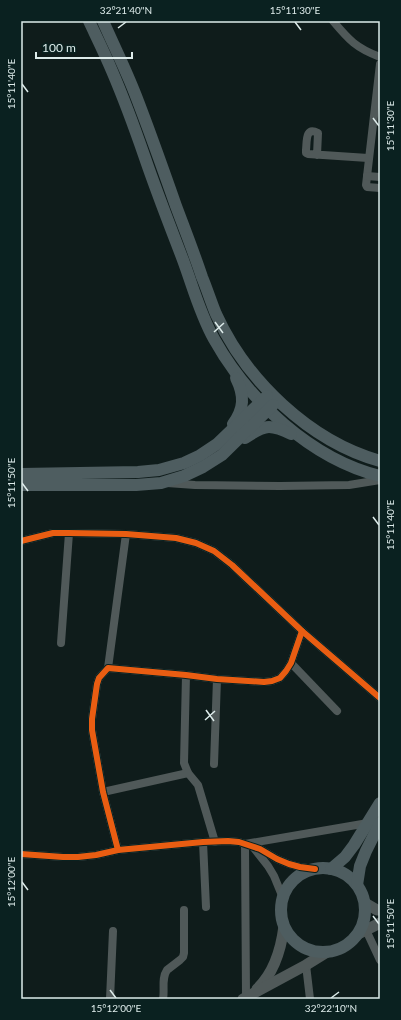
<svg xmlns="http://www.w3.org/2000/svg" width="401" height="1020" font-family="Lato,sans-serif">
	<style>
		.lines { fill: none; stroke-linecap: round; stroke-linejoin: round }
		.street { stroke: #505959; stroke-width: 8 }
		.secondary { stroke: #505959; stroke-width: 11 }
		.primary { stroke: #4e5d60; stroke-width: 12 }
		.cycleway-casing { stroke: #0a2120; stroke-width: 8 }
		.cycleway { stroke: #e95d12; stroke-width: 6 }
		.ticks { fill: none; stroke: #ddebea; stroke-width: 1.5 }
		.neatline { fill: none; stroke: #ddebea; stroke-width: 1.5 }
		.ticks-label { font-size: 10px; text-anchor: middle; fill: #ddebea }
	</style>
	<rect width="100%" height="100%" fill="#0f1c1b"/>
	<g class="lines">
		<!-- street -->
		<g class="street">
			<path d="M333,21c16,19 23,27 47,36"/>
			<path d="M380,64l-14,121 1,2 13,1"/>
			<path d="M317,155l1,-22c-13,-7 -11,9 -12,17v3l2,1 60,4"/>
			<path d="M367,176l13,1"/>
			<path d="M167,483l28,2 85,1 69,-1 31,-5"/>
			<path d="M21,541l32,-8h16l57,1 50,4 20,5 18,8 18,14 70,66 78,67"/>
			<path d="M61,643l8,-110"/>
			<path d="M291,663l46,48"/>
			<path d="M108,668l18,-134"/>
			<path d="M186,675l-2,88 4,10 10,12 17,57"/>
			<path d="M214,764l3,-85"/>
			<path d="M103,792l85,-19"/>
			<path d="M203,842l3,65"/>
			<path d="M253,847l15,19 6,10 9,22"/>
			<path d="M118,850l-15,-58 -11,-62v-11l5,-35 2,-6 9,-10 78,7 31,4 47,3 8,-1 8,-3 6,-7 5,-8 11,-32"/>
			<path d="M21,854l42,3h15l18,-2 22,-5 85,-8 25,-1 11,1 21,7 17,10 12,5 11,3 15,2"/>
			<path d="M366,930l14,30"/>
			<path d="M306,965l4,34"/>
			<path d="M246,997l-1,-153 123,-21"/>
			<path d="M110,999l3,-68"/>
			<path d="M163,999c2,-10 -2,-20 4,-29l13,-10 3,-3 1,-4v-43"/>
		</g>
		<!-- secondary -->
		<g class="secondary">
			<path d="M365,903l12,7h3"/>
			<path d="M358,934l22,-11"/>
			<path d="M257,989c17,-16 24,-39 27,-63"/>
			<path d="M243,999l63,-34 21,-13"/>
		</g>
		<!-- primary -->
		<g class="primary">
			<path d="M89,21c8,17 16,33 23,50 12,28 23,58 33,87 12,35 25,68 38,102 10,27 17,54 31,79 34,61 97,120 166,137"/>
			<path d="M103,21c11,25 23,49 33,75 14,36 27,73 40,110 9,24 18,47 26,71 5,12 9,25 14,37 30,66 93,127 164,147"/>
			<path d="M233,424c11,-15 12,-28 3,-46"/>
			<path d="M245,438c6,-4 18,-11 24,-11 8,0 16,4 22,7"/>
			<path d="M21,474l117,-2 21,-2 25,-7 15,-7 18,-12 50,-48"/>
			<path d="M21,485h115l25,-2 23,-7 19,-9 19,-12 51,-50"/>
			<circle cx="323" cy="910" r="42"/>
			<path d="M331,869l14,-12 9,-12 26,-42"/>
			<path d="M357,885l3,-19 6,-15 14,-28"/>
		</g>
		<defs>
			<g id="cycleway">
				<path d="M21,541l32,-8h16l57,1 50,4 20,5 18,8 18,14 70,66 78,67"/>
				<path d="M118,850l-15,-58 -11,-62v-11l5,-35 2,-6 9,-10 78,7 31,4 47,3 8,-1 8,-3 6,-7 5,-8 11,-32"/>
				<path d="M21,854l42,3h15l18,-2 22,-5 85,-8 25,-1 11,1 21,7 17,10 12,5 11,3 15,2"/>
			</g>
		</defs>
		<!-- cycleway casing -->
		<use href="#cycleway" class="cycleway-casing"/>
		<!-- cycleway -->
		<use href="#cycleway" class="cycleway"/>
	</g>
	<!-- ticks -->
	<path class="ticks" d="M295,22l6,8M118,28l8,-6M22,84l6,8M373,118l6,8M215,322l8,11M214,332l10,-9M22,483l6,8M373,517l6,8M206,710l8,11M205,720l10,-9M22,882l6,8M373,916l6,8M110,990l6,8M331,998l8,-6"/>
	<!-- border -->
	<rect width="401" height="1020" fill="none" stroke="#0a2120" stroke-width="44"/>
	<!-- scale -->
	<path d="M36 52v6h96v-6" fill="none" stroke="#ddebea" stroke-width="2"/>
	<text x="42" y="52" font-size="12" fill="#ddebea" stroke="#0a2120" stroke-width="3" paint-order="stroke">100 m</text>
	<rect x="22" y="22" width="357" height="976" class="neatline"/>
	<g class="ticks-label">
		<text x="126" y="14">32°21'40"N</text>
		<text x="295" y="14">15°11'30"E</text>
		<text transform="translate(11 84) rotate(-90)" y="4">15°11'40"E</text>
		<text transform="translate(390 126) rotate(-90)" y="4">15°11'30"E</text>
		<text transform="translate(11 483) rotate(-90)" y="4">15°11'50"E</text>
		<text transform="translate(390 525) rotate(-90)" y="4">15°11'40"E</text>
		<text transform="translate(11 882) rotate(-90)" y="4">15°12'00"E</text>
		<text transform="translate(390 924) rotate(-90)" y="4">15°11'50"E</text>
		<text x="116" y="1012">15°12'00"E</text>
		<text x="331" y="1012">32°22'10"N</text>
	</g>
</svg>
